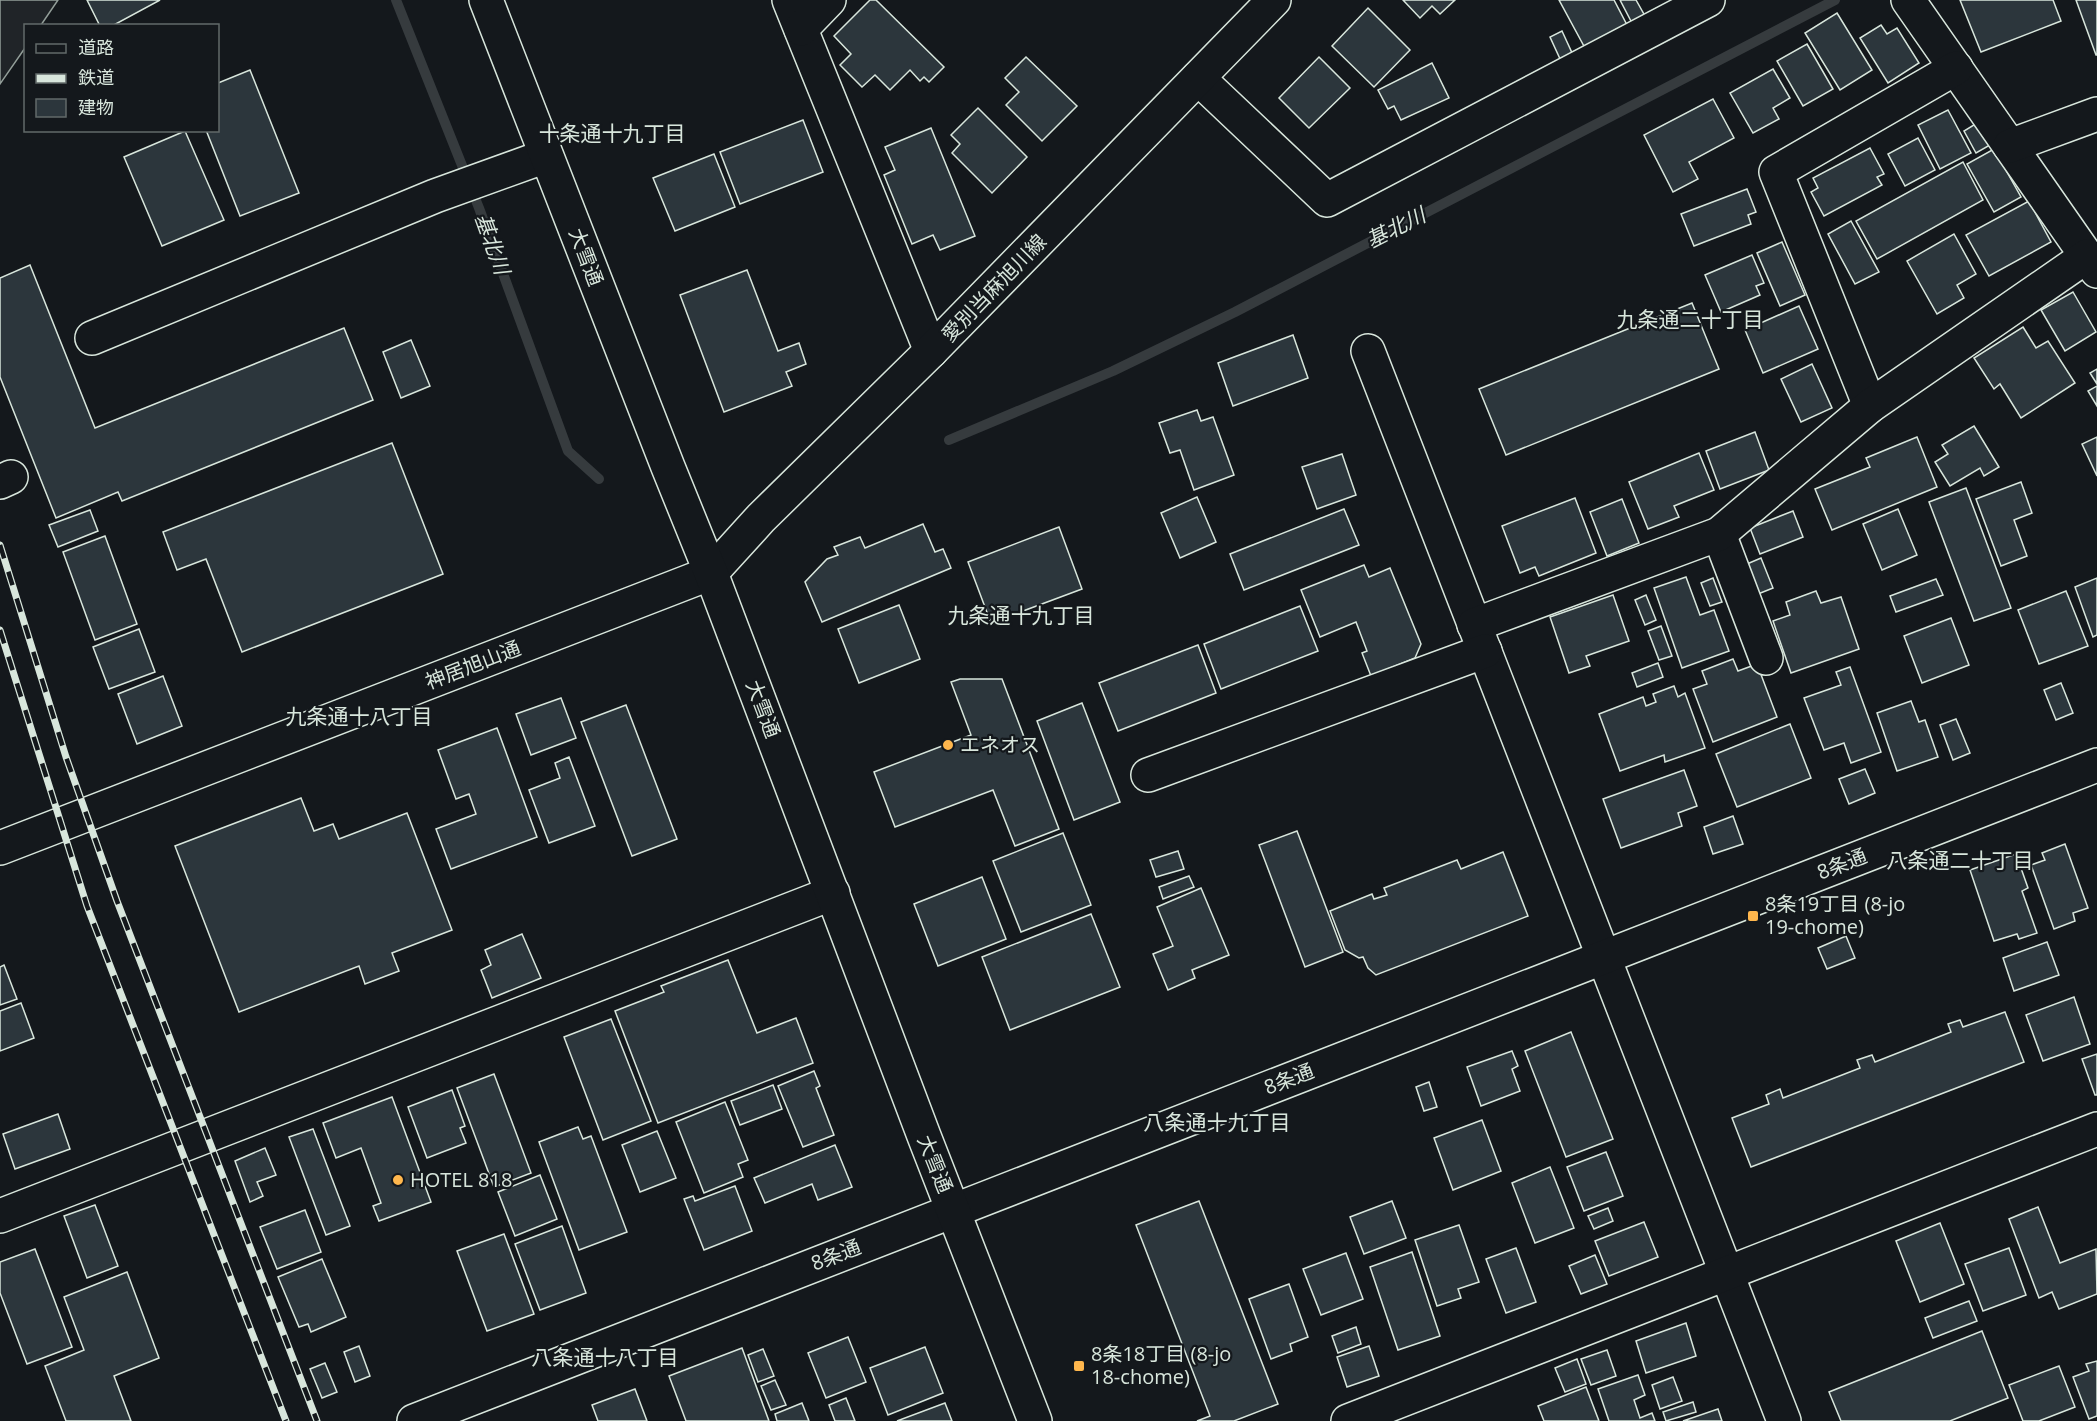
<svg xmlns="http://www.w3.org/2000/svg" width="2097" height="1421" font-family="'Open Sans','Noto Sans JP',sans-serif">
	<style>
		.green { fill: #202428; stroke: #939e99; stroke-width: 1.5 }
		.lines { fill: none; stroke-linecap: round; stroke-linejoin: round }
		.stream { stroke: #363b3e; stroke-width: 10 }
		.building { fill: #2c363c; stroke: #d8e6dc; stroke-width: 1.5 }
		.minor-casing { stroke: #d8e6dc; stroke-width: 36 }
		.major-casing { stroke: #d8e6dc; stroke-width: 36 }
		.highway-casing { stroke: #d8e6dc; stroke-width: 36 }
		.minor { stroke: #14181c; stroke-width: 33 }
		.major { stroke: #14181c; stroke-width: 33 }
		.highway { stroke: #14181c; stroke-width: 33 }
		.rail-casing { stroke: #d8e6dc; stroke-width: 7 }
		.rail { stroke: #14181c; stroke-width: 4.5; stroke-dasharray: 14; stroke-linecap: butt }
		.poi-dot { fill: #ffb74d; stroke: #14181c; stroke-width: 2 }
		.labels { text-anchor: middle; stroke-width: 4.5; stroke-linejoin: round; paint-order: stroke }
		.street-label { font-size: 20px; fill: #d8e6dc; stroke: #14181c }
		.poi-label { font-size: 20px; fill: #d8e6dc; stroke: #14181c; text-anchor: start }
		.neighbourhood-label { font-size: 21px; fill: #d8e6dc; stroke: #14181c }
		.water-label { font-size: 21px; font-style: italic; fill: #d8e6dc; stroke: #14181c }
	</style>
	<rect width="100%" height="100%" fill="#14181c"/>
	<!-- green -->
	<path class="green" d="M0,0h58l-17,25 -15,1 -1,22 -25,36z"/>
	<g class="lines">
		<!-- stream -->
		<g class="stream">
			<path d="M396,0l83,208 89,243 31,28"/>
			<path d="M949,440l164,-69 122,-59 600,-312"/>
		</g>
	</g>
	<!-- building -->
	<g class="building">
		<path d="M87,0h73l-48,26h-12z"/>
		<path d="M870,0h6l68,67 -15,15 -5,-5 -4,4 -10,-11 -20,20 -15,-15 -13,12 -22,-22 11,-11 -17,-18z"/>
		<path d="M1403,0h52l-15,14 -8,-8 -12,12z"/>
		<path d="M1559,0h55l13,25 -42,23z"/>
		<path d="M1620,0h16l9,16 -13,7z"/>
		<path d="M1960,0h93l8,21 -80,31z"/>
		<path d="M2076,0h21v55h-1z"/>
		<path d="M1368,8l42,42 -36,37 -42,-41z"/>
		<path d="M1837,13l35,57 -32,20 -35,-57z"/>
		<path d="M1881,25l6,9 10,-6 22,35 -31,20 -28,-45z"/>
		<path d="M1562,31l11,24 -12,6 -11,-24z"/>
		<path d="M1807,44l26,45 -30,17 -26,-45z"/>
		<path d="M1026,57l51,49 -35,35 -36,-36 13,-13 -14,-14z"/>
		<path d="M1319,57l31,31 -41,40 -30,-30z"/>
		<path d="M1432,63l17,35 -48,22 -7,-14 -6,3 -10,-19z"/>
		<path d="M1773,69l17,29 -17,10 6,11 -26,14 -23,-40z"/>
		<path d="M250,70l49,123 -59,23 -34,-86h12v-47z"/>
		<path d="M1713,99l21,39 -45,24 9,17 -25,13 -29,-57z"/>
		<path d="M978,108l49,49 -35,36 -40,-40 8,-9 -9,-9z"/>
		<path d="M1948,110l23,43 -31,16 -22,-44z"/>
		<path d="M803,120l20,52 -83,32 -20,-52z"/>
		<path d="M1977,123l13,22 -14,8 -12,-22z"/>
		<path d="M931,128l44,108 -35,14 -7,-15 -21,9 -28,-69 11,-5 -10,-23z"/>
		<path d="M185,131l39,89 -62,26 -38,-89z"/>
		<path d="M1918,138l17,32 -30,16 -17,-32z"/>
		<path d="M1870,148l14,26 -7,3 5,8 -58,31 -13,-24 7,-4 -5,-10z"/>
		<path d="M1994,149l27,48 -27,15 -27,-48z"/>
		<path d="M714,154l21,53 -60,24 -22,-53z"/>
		<path d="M1963,162l20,38 -106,59 -21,-38z"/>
		<path d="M1747,189l9,23 -8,3 3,9 -57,22 -13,-32z"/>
		<path d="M2029,201l22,41 -62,34 -23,-41z"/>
		<path d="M1851,221l28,51 -24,12 -27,-50z"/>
		<path d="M1954,234l22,40 -19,11 7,13 -27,16 -30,-53z"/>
		<path d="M1782,242l23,53 -25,11 -23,-53z"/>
		<path d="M1752,255l12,28 -8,3 4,9 -39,17 -16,-37z"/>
		<path d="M30,265l65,163 249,-100 29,72 -251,101 -4,-9 -62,26 -56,-141v-99z"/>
		<path d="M747,270l31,81 21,-8 7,21 -20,8 6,14 -68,26 -44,-117z"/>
		<path d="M2073,292l23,40 -31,19 -24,-41z"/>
		<path d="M1692,303l27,66 -213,86 -27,-66z"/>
		<path d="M1799,306l19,43 -55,24 -18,-43z"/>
		<path d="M2023,327l13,21 12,-7 27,42 -54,35 -21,-34 -6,5 -20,-31z"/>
		<path d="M1293,335l15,43 -75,28 -15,-43z"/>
		<path d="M411,340l19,46 -29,12 -18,-46z"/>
		<path d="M1812,364l20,44 -31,14 -20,-43z"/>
		<path d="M2097,369v15l-7,-11z"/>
		<path d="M2097,386v20l-9,-15z"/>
		<path d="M1197,410l4,11 12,-4 21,58 -40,15 -14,-40 -10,3 -11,-30z"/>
		<path d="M1974,426l25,41 -15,9 -4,-8 -30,18 -15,-24 13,-8 -6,-9z"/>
		<path d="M1755,432l14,38 -49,19 -14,-38z"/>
		<path d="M1917,437l20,50 -105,43 -17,-41 55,-22 -4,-9z"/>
		<path d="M2097,437v39l-15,-32z"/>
		<path d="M392,443l51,131 -201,78 -36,-93 -29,11 -14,-38z"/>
		<path d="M1699,453l15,37 -40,16 5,11 -31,12 -19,-47z"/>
		<path d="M1342,454l14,41 -39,14 -15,-42z"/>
		<path d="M2021,482l11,31 -18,7 13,36 -26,10 -25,-67z"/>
		<path d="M1966,488l45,120 -37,13 -45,-119z"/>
		<path d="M1197,497l19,45 -36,16 -19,-45z"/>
		<path d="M1575,498l21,55 -57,23 -4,-9 -15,6 -18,-47z"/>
		<path d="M1622,499l17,44 -32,13 -17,-44z"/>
		<path d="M1344,509l15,36 -115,45 -14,-36z"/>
		<path d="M1898,509l19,46 -35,15 -19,-46z"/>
		<path d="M90,510l8,21 -40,16 -9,-22z"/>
		<path d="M1793,511l10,26 -43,17 -10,-26z"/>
		<path d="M923,524l12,28 8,-3 8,19 -129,54 -17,-40 22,-23 11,-4 -4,-8 26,-10 5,11z"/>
		<path d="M1059,527l23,62 -91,34 -23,-61z"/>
		<path d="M105,536l32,88 -42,16 -32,-88z"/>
		<path d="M1761,558l12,30 -15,6 -11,-30z"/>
		<path d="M1364,565l5,12 21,-9 31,76 -6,14 -44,18 -9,-23 5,-2 -11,-29 -36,15 -19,-47z"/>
		<path d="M1686,577l14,38 14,-5 15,41 -47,17 -28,-80z"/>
		<path d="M1713,578l9,24 -12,4 -9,-23z"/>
		<path d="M2097,578v57l-4,2 -18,-50z"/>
		<path d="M1936,579l7,16 -47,17 -6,-16z"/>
		<path d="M1816,591l5,12 20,-6 18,52 -68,24 -18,-52 17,-6 -4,-13z"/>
		<path d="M2066,591l22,55 -49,18 -21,-54z"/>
		<path d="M1613,595l16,46 -43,15 4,10 -21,7 -19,-56z"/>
		<path d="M1646,595l10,25 -11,5 -10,-25z"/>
		<path d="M899,605l21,54 -61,24 -21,-54z"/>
		<path d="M1300,606l18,45 -97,38 -17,-45z"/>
		<path d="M1951,618l18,47 -47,18 -18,-47z"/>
		<path d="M1661,626l11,30 -13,4 -11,-29z"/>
		<path d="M139,629l16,43 -46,17 -16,-42z"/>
		<path d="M1198,645l18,48 -98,38 -19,-48z"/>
		<path d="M1733,659l5,12 19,-7 20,53 -64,25 -20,-53 14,-5 -5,-13z"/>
		<path d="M1658,663l5,14 -26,10 -5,-14z"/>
		<path d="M1850,667l31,85 -30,11 -7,-20 -20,7 -20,-52 37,-13 -5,-13z"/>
		<path d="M163,676l19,50 -45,18 -19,-50z"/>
		<path d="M960,679h42l57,150 -44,17 -22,-56 -98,37 -21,-55 97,-37 -20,-53z"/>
		<path d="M2061,683l12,30 -17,7 -12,-30z"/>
		<path d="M1674,686l4,11 7,-4 20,55 -40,14 -1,-7 -44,16 -21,-57 44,-17 3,9 10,-4 -3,-8z"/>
		<path d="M561,698l15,40 -45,17 -15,-41z"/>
		<path d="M1911,701l8,21 6,-2 13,37 -41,14 -20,-58z"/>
		<path d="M1082,703l38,99 -46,18 -37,-99z"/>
		<path d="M626,705l51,134 -45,17 -51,-134z"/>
		<path d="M1956,719l14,34 -17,7 -13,-35z"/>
		<path d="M1790,724l21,54 -74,29 -21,-53z"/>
		<path d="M497,728l40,109 -86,32 -15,-40 40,-15 -7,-20 -13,5 -18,-49z"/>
		<path d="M569,757l26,69 -46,17 -20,-53 31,-12 -5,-15z"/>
		<path d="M1865,769l10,24 -26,11 -10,-25z"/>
		<path d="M1684,770l13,36 -19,7 4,13 -61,22 -18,-49z"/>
		<path d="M301,798l13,33 19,-7 6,15 68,-26 45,117 -60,23 7,18 -34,13 -6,-18 -120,46 -64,-166z"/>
		<path d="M1733,816l10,28 -30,10 -9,-27z"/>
		<path d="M1297,831l46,121 -38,15 -46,-122z"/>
		<path d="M1063,833l28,72 -70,27 -28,-71z"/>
		<path d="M2065,844l23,64 -15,5 2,8 -21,8 -23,-64 14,-5 -3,-7z"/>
		<path d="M1178,851l6,18 -28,8 -6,-17z"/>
		<path d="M1503,852l25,64 -152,59 -8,-7 -5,-11 -4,1 -14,-8 -15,-39 42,-17 2,5 13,-4 -3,-7 73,-28 4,9z"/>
		<path d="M2016,854l12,34 -6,3 15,42 -18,6 -2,-5 -23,7 -24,-71z"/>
		<path d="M1189,876l5,11 -31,12 -4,-12z"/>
		<path d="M982,877l24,62 -68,27 -24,-62z"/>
		<path d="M1201,888l28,67 -37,15 3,8 -27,12 -15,-36 20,-8 -16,-39z"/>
		<path d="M1091,914l29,73 -110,43 -28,-73z"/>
		<path d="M522,934l19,44 -49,20 -11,-28 10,-5 -6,-15z"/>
		<path d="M1846,936l9,22 -28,11 -9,-21z"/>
		<path d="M2047,942l12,33 -45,16 -11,-33z"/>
		<path d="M728,960l29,73 39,-15 17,45 -155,60 -43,-112 49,-19 -3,-6z"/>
		<path d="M4,965l13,34 -17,6v-38z"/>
		<path d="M2074,997l16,47 -47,17 -17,-46z"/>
		<path d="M21,1003l13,35 -34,13v-40z"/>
		<path d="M2005,1012l19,50 -273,105 -19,-49 37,-14 -3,-9 14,-6 3,9 77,-30 -3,-8 15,-5 3,7 76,-30 -3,-8 12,-4 3,7z"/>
		<path d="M611,1019l40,102 -48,19 -39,-103z"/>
		<path d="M1571,1032l42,107 -47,18 -41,-106z"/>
		<path d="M1512,1051l6,15 -6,3 8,22 -39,15 -14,-39z"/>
		<path d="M2097,1054v41h-2l-13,-36z"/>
		<path d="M814,1071l6,15 -4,2 18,47 -31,12 -25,-61z"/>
		<path d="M494,1074l37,99 -37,14 -37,-99z"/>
		<path d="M1429,1082l8,25 -13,4 -8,-24z"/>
		<path d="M773,1085l9,24 -42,16 -9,-24z"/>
		<path d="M452,1090l13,36 -5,2 6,15 -39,15 -19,-51z"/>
		<path d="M392,1097l39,105 -52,19 -6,-15 8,-3 -20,-55 -25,10 -13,-35z"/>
		<path d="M725,1102l23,58 -10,4 5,13 -39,16 -28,-71z"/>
		<path d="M58,1114l12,35 -55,20 -12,-35z"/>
		<path d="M1482,1120l19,51 -48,19 -19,-52z"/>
		<path d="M578,1127l5,12 8,-3 36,96 -48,18 -40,-108z"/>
		<path d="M313,1129l37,97 -24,9 -37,-98z"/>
		<path d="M657,1131l19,47 -36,14 -18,-47z"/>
		<path d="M835,1145l17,42 -34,13 -6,-16 -47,19 -11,-25z"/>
		<path d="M265,1148l11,27 -19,7 6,14 -13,6 -15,-41z"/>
		<path d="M1606,1152l17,44 -39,15 -17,-44z"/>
		<path d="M1550,1167l24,61 -39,15 -23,-60z"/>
		<path d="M540,1175l17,44 -42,17 -17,-44z"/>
		<path d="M735,1186l17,45 -48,19 -20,-51 9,-3 2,5z"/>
		<path d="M1199,1201l79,203 -44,17h-37l13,-5 -74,-191z"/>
		<path d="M1392,1201l14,37 -42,16 -14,-37z"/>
		<path d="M95,1205l23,61 -31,12 -23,-62z"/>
		<path d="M2038,1207l22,56 36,-14 1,45 -38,15 -7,-17 -13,6 -30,-79z"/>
		<path d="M1608,1208l5,13 -19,8 -6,-13z"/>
		<path d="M305,1210l16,42 -44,17 -17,-42z"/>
		<path d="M1644,1222l14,35 -49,19 -14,-35z"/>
		<path d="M1940,1223l24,61 -44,18 -24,-61z"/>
		<path d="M1459,1225l20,57 -21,7 3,9 -24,8 -22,-66z"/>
		<path d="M562,1226l24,67 -46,17 -25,-66z"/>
		<path d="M504,1234l30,80 -47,17 -30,-80z"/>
		<path d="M1516,1248l20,54 -30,11 -20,-54z"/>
		<path d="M2009,1248l17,47 -43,16 -18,-47z"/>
		<path d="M35,1249l37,98 -45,17 -27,-71v-31z"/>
		<path d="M1412,1252l28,84 -42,14 -28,-83z"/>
		<path d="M1346,1253l17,46 -42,16 -18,-46z"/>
		<path d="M1595,1255l12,29 -26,10 -12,-28z"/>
		<path d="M322,1259l24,58 -35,15 -3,-8 -9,3 -21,-50z"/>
		<path d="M127,1272l32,86 -45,18 17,45h-65l-21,-55 39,-16 -20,-53z"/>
		<path d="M1289,1284l19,53 -18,7 2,7 -21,8 -22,-60z"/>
		<path d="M1969,1301l8,20 -44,17 -8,-20z"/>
		<path d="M1686,1323l10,33 -50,17 -10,-32z"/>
		<path d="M1356,1327l5,17 -23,9 -6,-17z"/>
		<path d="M1982,1331l26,67 -58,23h-109l-12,-29z"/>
		<path d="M848,1337l18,45 -40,16 -18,-45z"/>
		<path d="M359,1346l11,30 -15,6 -11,-30z"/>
		<path d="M1369,1346l10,30 -32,11 -10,-30z"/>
		<path d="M925,1347l18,46 -55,22 -18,-47z"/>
		<path d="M742,1348l27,73h-83l-17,-45z"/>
		<path d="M763,1349l11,27 -16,6 -10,-27z"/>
		<path d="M1607,1350l9,26 -25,9 -10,-26z"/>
		<path d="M1577,1359l9,25 -21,8 -10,-24z"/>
		<path d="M2097,1361v55l-8,3 -16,-42 16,-6 -3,-7z"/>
		<path d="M325,1363l12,29 -15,6 -12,-29z"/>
		<path d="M2059,1366l16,41 -36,14h-16l-14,-36z"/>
		<path d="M1638,1375l7,20 -11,5 6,18 12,-5 3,8h-46l-11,-32z"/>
		<path d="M1673,1377l9,24 -22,8 -8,-24z"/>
		<path d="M775,1380l11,25 -15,5 -10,-24z"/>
		<path d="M1586,1387l13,34h-55l-6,-15z"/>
		<path d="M635,1389l12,32h-49l-6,-16z"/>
		<path d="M846,1398l9,23h-20l-6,-16z"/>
		<path d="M1693,1402l3,10 -30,9 -3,-9z"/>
		<path d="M802,1403l7,18h-32l-2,-7z"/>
		<path d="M945,1403l7,18h-55z"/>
		<path d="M1718,1409l4,12h-39z"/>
	</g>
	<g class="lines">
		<defs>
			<g id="minor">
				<path d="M789,0l142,351"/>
				<path d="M1908,0l189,271"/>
				<path d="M801,29l28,-29"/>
				<path d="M1198,78l129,122 381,-200"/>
				<path d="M2010,146l87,-32"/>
				<path d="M92,338l343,-142 111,-40"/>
				<path d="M1368,351l416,1070"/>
				<path d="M1870,406l-94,-234 180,-104"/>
				<path d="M0,482l11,-5"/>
				<path d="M1719,534l47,124"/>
				<path d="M1474,625l245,-91 151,-128 217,-150"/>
				<path d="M1148,775l337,-124"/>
				<path d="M0,848l711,-275"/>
				<path d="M0,1216l833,-323"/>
				<path d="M414,1421l1683,-656"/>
				<path d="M1348,1421l749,-292"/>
			</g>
			<path id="major" d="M711,573l50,-55 170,-167 343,-351"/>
			<path id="highway" d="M486,0l182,467 43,106 213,563 111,285"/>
		</defs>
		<!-- minor casing -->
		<use href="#minor" class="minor-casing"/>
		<!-- major casing -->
		<use href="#major" class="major-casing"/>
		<!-- highway casing -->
		<use href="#highway" class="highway-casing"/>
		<!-- minor -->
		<use href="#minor" class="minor"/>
		<!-- major -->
		<use href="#major" class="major"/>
		<!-- highway -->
		<use href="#highway" class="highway"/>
		<defs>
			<g id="rail">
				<path d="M0,545l66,212 51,144 200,520"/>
				<path d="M0,630l87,276 199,515"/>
			</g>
		</defs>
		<!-- rail casing -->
		<use href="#rail" class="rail-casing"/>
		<!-- rail -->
		<use href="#rail" class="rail"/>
	</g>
	<!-- markers -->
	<g class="poi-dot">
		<circle cx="948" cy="745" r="6"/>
		<rect x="1747" y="910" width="12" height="12" rx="3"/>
		<circle cx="398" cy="1180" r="6"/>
		<rect x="1073" y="1360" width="12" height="12" rx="3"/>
	</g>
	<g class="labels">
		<!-- street labels -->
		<g class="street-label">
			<text transform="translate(586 257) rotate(69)" y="7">大雪通</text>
			<text transform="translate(994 288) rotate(-46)" y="7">愛別当麻旭川線</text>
			<text transform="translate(473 665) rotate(-21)" y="7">神居旭山通</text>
			<text transform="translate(763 709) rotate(69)" y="7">大雪通</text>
			<text transform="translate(1842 864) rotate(-21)" y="7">8条通</text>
			<text transform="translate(1289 1079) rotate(-21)" y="7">8条通</text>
			<text transform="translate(935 1164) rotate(68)" y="7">大雪通</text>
			<text transform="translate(836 1255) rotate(-21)" y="7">8条通</text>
		</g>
		<!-- poi labels -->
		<g class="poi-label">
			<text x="960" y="752">エネオス</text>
			<text x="1765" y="911">8条19丁目 (8-jo<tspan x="1765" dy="23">19-chome)</tspan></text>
			<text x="410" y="1187">HOTEL 818</text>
			<text x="1091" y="1361">8条18丁目 (8-jo<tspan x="1091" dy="23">18-chome)</tspan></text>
		</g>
		<!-- neighbourhood labels -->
		<g class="neighbourhood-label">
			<text x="612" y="141">十条通十九丁目</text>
			<text x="1690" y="327">九条通二十丁目</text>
			<text x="1021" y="623">九条通十九丁目</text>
			<text x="359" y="724">九条通十八丁目</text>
			<text x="1960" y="868">八条通二十丁目</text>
			<text x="1217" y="1130">八条通十九丁目</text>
			<text x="605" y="1365">八条通十八丁目</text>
		</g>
		<!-- water labels -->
		<g class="water-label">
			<text transform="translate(1396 228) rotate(-27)" y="7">基北川</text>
			<text transform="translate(492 244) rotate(70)" y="7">基北川</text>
		</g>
	</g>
	<!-- legend -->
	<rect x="24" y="24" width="195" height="108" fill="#14181c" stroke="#626a69" stroke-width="1.5"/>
	<rect x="36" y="44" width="30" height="9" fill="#14181c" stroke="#626a69" stroke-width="1.5"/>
	<text x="78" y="54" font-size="18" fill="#d8e6dc">道路</text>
	<rect x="36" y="74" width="30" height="9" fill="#d8e6dc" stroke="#626a69" stroke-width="1.5"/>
	<text x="78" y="84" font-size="18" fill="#d8e6dc">鉄道</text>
	<rect x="36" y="99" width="30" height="18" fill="#2c363c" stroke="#626a69" stroke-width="1.5"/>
	<text x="78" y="114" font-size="18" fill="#d8e6dc">建物</text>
</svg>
